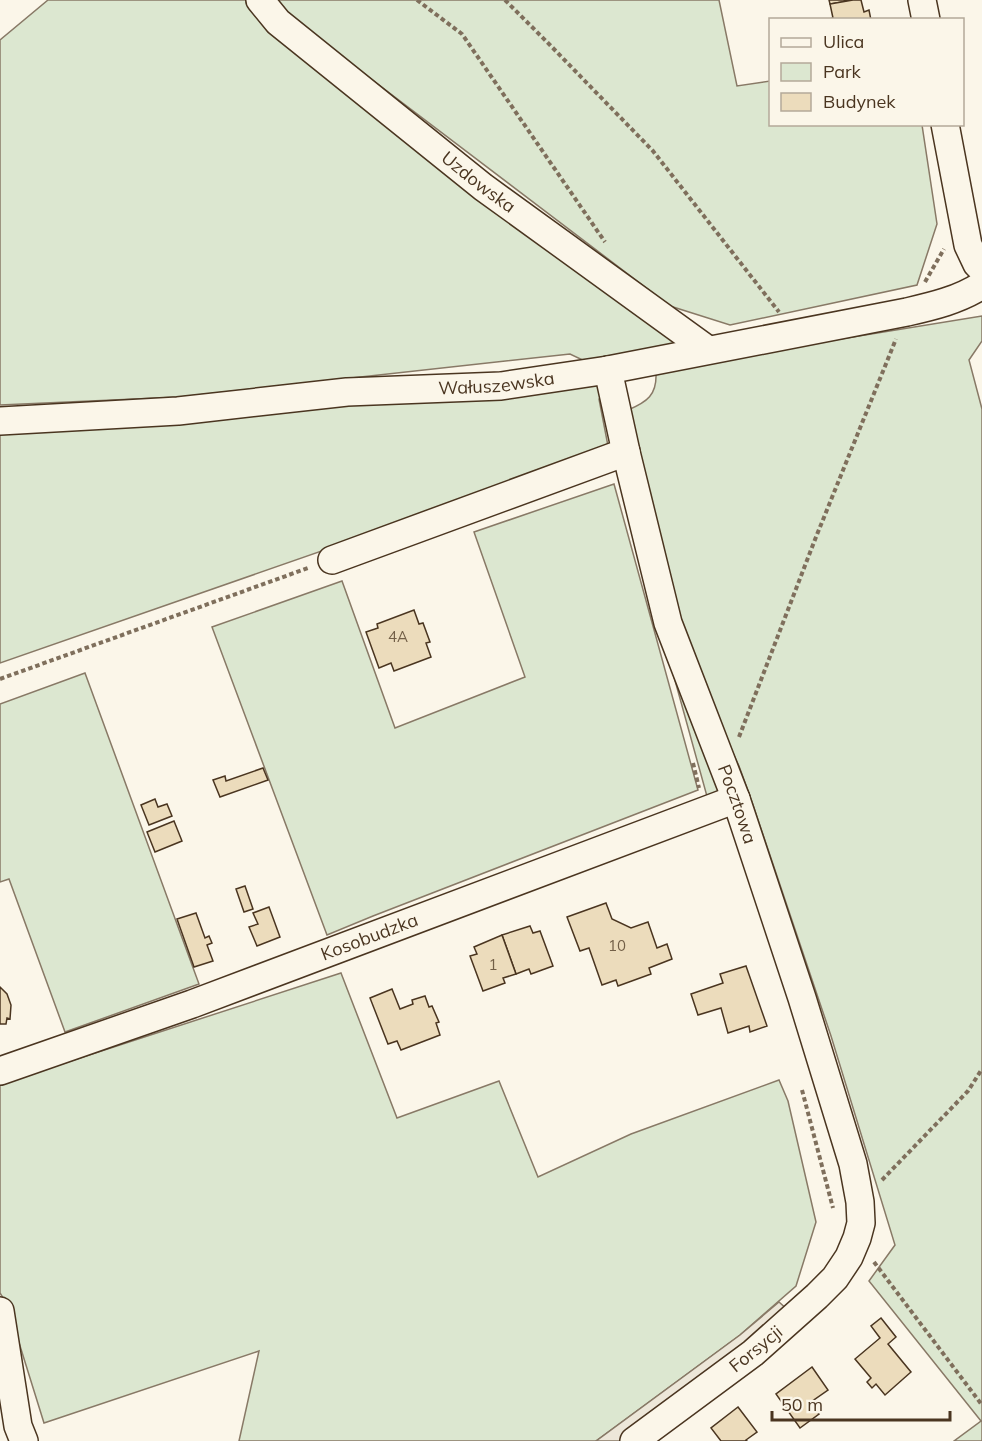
<svg xmlns="http://www.w3.org/2000/svg" width="982" height="1441" font-family="Mulish,sans-serif">
	<style>
		.green { fill: #dce7d0; stroke: #887966; stroke-width: 1.5 }
		.parking { fill: #ede7d9; stroke: #887966; stroke-width: 1.5 }
		.building { fill: #ecdcbc; stroke: #4a3520; stroke-width: 1.5 }
		.lines { fill: none; stroke-linecap: round; stroke-linejoin: round }
		.minor-casing { stroke: #4a3520; stroke-width: 30 }
		.path { stroke: #7f6f5c; stroke-width: 4; stroke-dasharray: 4.5 3; stroke-linecap: butt }
		.minor { stroke: #fbf6e9; stroke-width: 27 }
		.labels { text-anchor: middle; stroke-width: 4.5; stroke-linejoin: round; paint-order: stroke }
		.number-label { font-size: 15px; fill: #725f47 }
		.street-label { font-size: 18px; fill: #4a3520; stroke: #fbf6e9 }
	</style>
	<rect width="100%" height="100%" fill="#fbf6e9"/>
	<!-- green -->
	<g class="green">
		<path d="M48,0h202l422,339 3,5 -84,20 -21,-10 -390,43 -180,8v-365z"/>
		<path d="M275,0h444l18,86 33,-5v43l152,1 15,99 -20,61 -187,40 -60,-19 -382,-290z"/>
		<path d="M982,316v25l-13,19 13,49v1032h-28l27,-20 -112,-140 26,-36 -64,-209 -79,-234 -13,-36 -26,-55 -26,-68 -59,-233c19,-8 29,-15 28,-37l104,-21z"/>
		<path d="M597,385l6,8 2,5 -6,1 10,52 -609,212v-232l287,-23z"/>
		<path d="M614,484l84,306 -325,126 -46,19 -115,-308 130,-46 53,147 130,-51 -51,-145z"/>
		<path d="M668,655l51,129 -1,7 -10,9z"/>
		<path d="M85,673l114,311 -134,48 -56,-153 -9,3v-178z"/>
		<path d="M341,973l56,145 102,-37 39,96 93,-43 148,-54 9,21 28,121 -20,64 -56,49 -144,106h-357l20,-90 -215,72 -37,-119 -7,-11v-209z"/>
	</g>
	<!-- parking -->
	<path class="parking" d="M779,1302l11,10 -169,129h-25l144,-106z"/>
	<!-- building -->
	<g class="building">
		<path d="M829,0h24l-23,4z"/>
		<path d="M853,0h8l3,12 5,-2 2,10h-45l7,-2 -3,-14z"/>
		<path d="M414,610l5,14 4,-1 7,19 -4,1 5,14 -37,14 -3,-8 -12,5 -13,-36 12,-4 -1,-4z"/>
		<path d="M263,768l5,12 -48,17 -7,-17 12,-4 1,5z"/>
		<path d="M155,799l3,8 9,-3 5,12 -23,9 -8,-20z"/>
		<path d="M174,821l8,20 -27,11 -8,-20z"/>
		<path d="M245,886l8,23 -9,3 -8,-23z"/>
		<path d="M606,903l6,16 19,9 17,-6 9,26 10,-4 5,15 -23,9 2,6 -33,12 -2,-6 -14,5 -13,-37 -9,3 -13,-34z"/>
		<path d="M269,907l11,30 -23,9 -8,-19 9,-3 -5,-11z"/>
		<path d="M196,913l9,25 4,-2 3,7 -5,2 6,16 -19,6 -17,-48z"/>
		<path d="M530,926l3,7 7,-2 13,35 -22,8 -2,-5 -13,5 -14,-39z"/>
		<path d="M502,935l14,39 -13,4 2,5 -22,8 -13,-35 7,-2 -3,-7z"/>
		<path d="M746,966l21,60 -17,6 -1,-6 -21,7 -7,-25 -23,7 -7,-21 32,-11 -3,-9z"/>
		<path d="M0,987l7,7 4,11 -1,14 -3,-1 -1,6h-6z"/>
		<path d="M392,989l8,20 13,-5 -1,-4 13,-4 4,11 3,-1 7,16 -3,1 4,12 -39,15 -4,-9 -9,3 -18,-46z"/>
		<path d="M881,1318l15,19 -8,7 23,28 -26,23 -9,-11 -4,4 -5,-6 4,-4 -16,-19 25,-21 -9,-12z"/>
		<path d="M812,1367l16,23 -17,12 8,12 -19,14 -24,-34z"/>
		<path d="M738,1407l19,25 -11,8 1,1h-26l-10,-13z"/>
	</g>
	<g class="lines">
		<defs>
			<g id="minor">
				<path id="s1" d="M260,0l18,22 205,165 225,163"/>
				<path d="M922,0l4,20"/>
				<path d="M945,124l23,121 9,19 5,5"/>
				<path id="s2" d="M608,370l18,82 42,171 68,176 66,199 51,166 7,38 1,21 -4,15 -8,19 -14,21 -18,18 -64,57 -119,88"/>
				<path id="s3" d="M0,421l178,-10 169,-19 154,-6 107,-16 299,-58c26,-6 52,-12 75,-27"/>
				<path d="M332,560l294,-108"/>
				<path id="s4" d="M0,1071l192,-67 544,-205"/>
				<path d="M0,1311l18,115 6,15"/>
			</g>
		</defs>
		<!-- minor casing -->
		<use href="#minor" class="minor-casing"/>
		<!-- path -->
		<g class="path">
			<path d="M417,0l45,34 143,208"/>
			<path d="M505,0l45,45 103,106 126,161"/>
			<path d="M925,282l19,-33"/>
			<path d="M0,679l308,-111"/>
			<path d="M739,737l77,-200 80,-198"/>
			<path d="M693,763l6,25"/>
			<path d="M802,1090l31,118"/>
			<path d="M882,1180l86,-89 14,-22"/>
			<path d="M874,1262l108,143"/>
		</g>
		<!-- minor -->
		<use href="#minor" class="minor"/>
	</g>
	<g class="labels">
		<!-- number labels -->
		<g class="number-label">
			<text x="398" y="642">4A</text>
			<text x="617" y="951">10</text>
			<text x="493" y="970">1</text>
		</g>
		<!-- street labels -->
		<g class="street-label">
			<text dy="6" stroke="none"><textPath href="#s1" startOffset="285">Uzdowska</textPath></text>
			<text dy="6" stroke="none"><textPath href="#s3" startOffset="498">Wałuszewska</textPath></text>
			<text dy="6" stroke="none"><textPath href="#s2" startOffset="454">Pocztowa</textPath></text>
			<text dy="6" stroke="none"><textPath href="#s4" startOffset="393">Kosobudzka</textPath></text>
			<text transform="translate(756 1349) rotate(-39)" y="6">Forsycji</text>
		</g>
	</g>
	<!-- legend -->
	<rect x="769" y="18" width="195" height="108" fill="#fbf6e9" stroke="#b4a999" stroke-width="1.5"/>
	<rect x="781" y="38" width="30" height="9" fill="#fbf6e9" stroke="#b4a999" stroke-width="1.5"/>
	<text x="823" y="48" font-size="18" fill="#4a3520">Ulica</text>
	<rect x="781" y="63" width="30" height="18" fill="#dce7d0" stroke="#b4a999" stroke-width="1.5"/>
	<text x="823" y="78" font-size="18" fill="#4a3520">Park</text>
	<rect x="781" y="93" width="30" height="18" fill="#ecdcbc" stroke="#b4a999" stroke-width="1.5"/>
	<text x="823" y="108" font-size="18" fill="#4a3520">Budynek</text>
	<!-- scale -->
	<path d="M772 1411v9h178v-9" fill="none" stroke="#4a3520" stroke-width="3"/>
	<text x="781" y="1411" font-size="18" fill="#4a3520" stroke="#fbf6e9" stroke-width="4.5" paint-order="stroke">50 m</text>
</svg>
